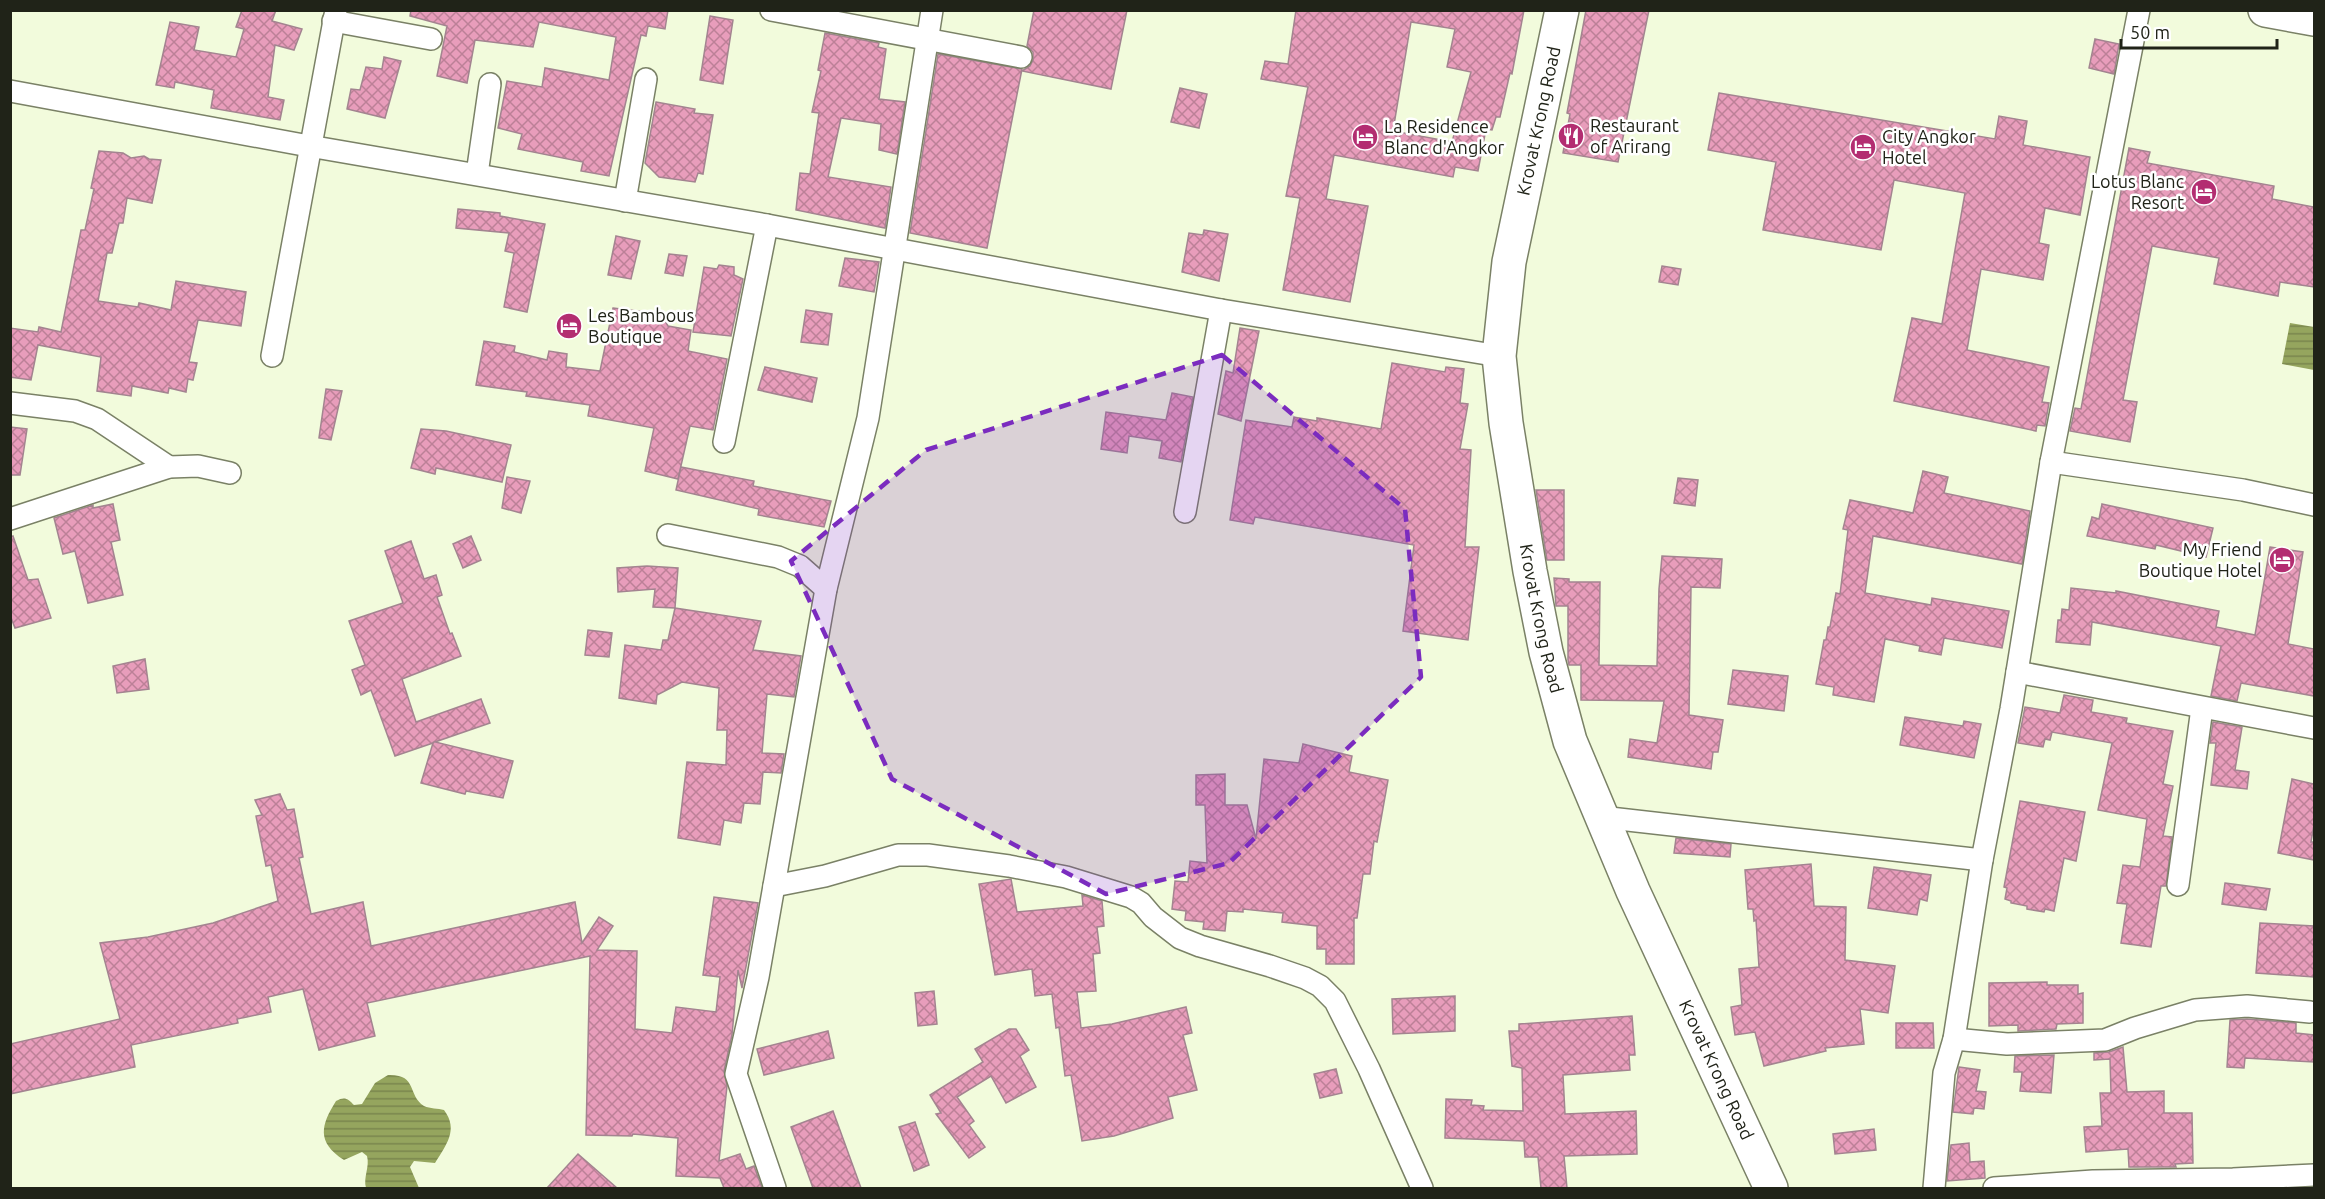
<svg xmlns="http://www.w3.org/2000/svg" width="2325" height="1199" font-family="Ubuntu,sans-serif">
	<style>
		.water { fill: url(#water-rules) }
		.building { fill: url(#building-cross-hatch); stroke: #a38490; stroke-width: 1.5; fill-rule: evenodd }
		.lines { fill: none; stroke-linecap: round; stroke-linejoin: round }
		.minor-casing { stroke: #7a8166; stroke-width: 24 }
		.primary-casing { stroke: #7a8166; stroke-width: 36 }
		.trunk-casing { stroke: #7a8166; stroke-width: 36 }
		.minor { stroke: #fff; stroke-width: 21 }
		.primary { stroke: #fff; stroke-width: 33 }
		.trunk { stroke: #fff; stroke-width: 33 }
		.marked { fill: #7b2cbf; fill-opacity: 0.2; stroke: #7b2cbf; stroke-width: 4.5; stroke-dasharray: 12 8; stroke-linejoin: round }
		.labels { text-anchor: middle; stroke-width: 5; stroke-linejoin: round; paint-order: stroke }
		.street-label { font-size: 18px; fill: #202318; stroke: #fff }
		.poi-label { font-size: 18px; fill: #202318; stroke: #fff; text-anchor: start }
	</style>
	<defs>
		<pattern id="water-rules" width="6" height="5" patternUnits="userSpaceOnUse" patternTransform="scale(1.5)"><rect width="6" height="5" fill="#95a55e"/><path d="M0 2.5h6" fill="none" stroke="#79864d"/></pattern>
		<pattern id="building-cross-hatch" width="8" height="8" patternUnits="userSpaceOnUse" patternTransform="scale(1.5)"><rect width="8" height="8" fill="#e89dbb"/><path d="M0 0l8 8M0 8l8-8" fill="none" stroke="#bc8097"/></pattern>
	</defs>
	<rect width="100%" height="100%" fill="#f2fbdc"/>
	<!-- water -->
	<g class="water">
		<path d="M2290,323l24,4v43l-32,-6z"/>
		<path d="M388,1075c30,-1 19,20 36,31 6,3 14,2 20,4 15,20 2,35 -9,53l-21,-2 -4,6 9,21h-53c-3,-11 4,-21 1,-32l-5,-4 -18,8c-28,-18 -23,-35 -8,-59 9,-5 12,-2 18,4l8,-1 13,-21z"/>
	</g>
	<!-- building -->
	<g class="building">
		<path d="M242,10h34l-4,11 30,8 -8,21 -19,-5 -7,52 16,3 -4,20 -69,-12 3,-18 -39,-8 -1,6 -18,-3 14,-63 29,5 -5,23 42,7 8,-28 -8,-2z"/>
		<path d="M411,10h257l-3,19 -17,-3 -2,10 -5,-1 -32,141 -28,-5 2,-9 -65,-13 4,-15 -24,-6 9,-47 35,6 3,-19 64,12 7,-43 -77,-15 -6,25 -58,-7 -8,43 -30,-7 10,-50 -37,-10z"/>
		<path d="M1034,10h93l-16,79 -89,-18 8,-5 3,-6v-8l-6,-6z"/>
		<path d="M1296,10h228l-12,64 -2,-1 -10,44h-4l-4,13 -6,-1 -8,42 -23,-4 -2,10 -119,-22 -8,44 42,7 -18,96 -67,-12 17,-92 -14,-2 22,-109 -47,-8 4,-18 23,3zM1411,22l44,7 -8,38 24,5 -19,70 -59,-11z"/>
		<path d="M1586,10h63l-31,152 -55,-9 7,-39 -3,-1z"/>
		<path d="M710,16l23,4 -10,64 -23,-4z"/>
		<path d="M825,33l54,10 -1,4 8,2 -7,50 26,3 -8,52 -18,-4 2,-26 -40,-6 -13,59 63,10 -6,41 -89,-18 4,-37 10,1 9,-61 -7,-1 9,-41 -3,-1z"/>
		<path d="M2095,39l24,5 -5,30 -25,-6z"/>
		<path d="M938,54l84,15 -35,179 -77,-15z"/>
		<path d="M384,57l17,4 -16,57 -38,-9 4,-20 9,1 6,-23 16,2z"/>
		<path d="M1180,88l27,6 -8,34 -28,-6z"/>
		<path d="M1719,93l276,46 4,-23 28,5 -4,24 67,12 -10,58 -35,-7 -6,35 10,2 -6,35 -62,-11 -14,81 82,17 -7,35 7,1 -4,23 -8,-1 -1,6 -142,-30 18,-83 30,6 23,-131 -71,-13 -13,70 -118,-20 13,-68 -68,-12z"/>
		<path d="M656,102l39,7 -1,4 19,2 -10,59 -5,-1 -3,9 -36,-5 -14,-14z"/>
		<path d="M2129,148l21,4 -3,11 127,23 -2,13 42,8v80l-34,-5 -2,14 -64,-12 5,-26 -67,-12 -29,154 14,2 -7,40 -60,-11 5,-23 6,1z"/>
		<path d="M99,151l24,2 8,5 13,-2 5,3 12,1 -9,43 -25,-5 -4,25h-4l-7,30h-5l-9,48 40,6 1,-4 32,7 5,-29 70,11 -5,34 -43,-6 -9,42 8,1 -4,17 -5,-1 -2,13 -17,-4 -1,5 -36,-7 -1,10 -34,-5 4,-34 -63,-12 -7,35 -21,-3v-49l28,4 1,-5 22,5 20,-102h4l9,-41 -3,-1z"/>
		<path d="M458,209l42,4v3l45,8 -18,88 -23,-5 10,-54 -9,-2 4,-18 -53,-5z"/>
		<path d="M1204,230l24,4 -9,47 -37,-9 7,-39 14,2z"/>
		<path d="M616,236l24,5 -9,38 -23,-4z"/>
		<path d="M669,254l18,2 -4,20 -18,-3z"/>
		<path d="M845,258l34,4 -5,30 -35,-6z"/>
		<path d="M719,265l15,2v8l9,4 -12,57 -38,-4 11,-65 13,2z"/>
		<path d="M1662,266l19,3 -3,16 -19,-3z"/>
		<path d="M613,308l48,6 7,12 23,4 -3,21 39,8 -14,71 -23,-4 -12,53 -33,-8 9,-43 -66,-12 2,-11 -64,-9 1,-4 -51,-7 8,-44 31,5 -1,6 33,8 2,-9 18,3 -1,13 34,4z"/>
		<path d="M806,310l26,4 -4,31 -27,-3z"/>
		<path d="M1240,328l19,3 -18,90 -23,-7 8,-43 7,2z"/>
		<path d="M1392,363l53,9 1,-5 18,2 -4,34 8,1 -8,45 11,1 -6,97h14l-11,93 -65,-9 11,-86 -159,-28 -2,7 -23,-4 16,-100 46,7 2,-10 23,4v-3l64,11z"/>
		<path d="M765,367l52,11 -5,24 -54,-12z"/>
		<path d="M326,389l16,2 -11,49 -12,-2z"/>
		<path d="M1172,393l21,4 -12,65 -22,-4 3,-17 -33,-5 -2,17 -26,-4 5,-37 60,8z"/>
		<path d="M10,427l17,2 -7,46h-10z"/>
		<path d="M421,429l25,2 65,14 -9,37 -66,-14 -1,6 -24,-6z"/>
		<path d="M681,467l73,14 -1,5 78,15 -7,26 -66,-12 1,-6 -83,-19z"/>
		<path d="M1923,471l25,6 -4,16 86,18 -8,53 -149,-28 -8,57 66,12 1,-7 77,13 -7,37 -58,-10 -3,17 -22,-4 1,-5 -35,-7 -11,63 -41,-7 1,-8 -18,-3 8,-44h2l2,-13h2l6,-34 4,1 8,-64 -5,-1 7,-29 63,13z"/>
		<path d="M507,477l23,4 -9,32 -19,-5z"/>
		<path d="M1678,478l20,2 -3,26 -21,-3z"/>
		<path d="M1536,490h28v70h-17z"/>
		<path d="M113,504l7,36 -9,2 12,53 -35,8 -13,-52 -12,3 -9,-36 39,-13v3z"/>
		<path d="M2102,504l111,24 -7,29 -50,-12 -1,4 -68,-13 5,-19 7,2z"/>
		<path d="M13,536l15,44 10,-1 13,39 -36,10 -5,-13v-78z"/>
		<path d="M471,536l10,24 -18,8 -10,-24z"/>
		<path d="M411,541l13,38 12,-4 6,20 -5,2 13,37 2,-1 9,23 -59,23 14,43 65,-23 9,24 -55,19 78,19 -10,37 -37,-7 -1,3 -44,-11 12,-40 -38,13 -24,-66 -10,5 -9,-25 13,-5 -16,-44 54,-18 -18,-52z"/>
		<path d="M2270,547l33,5 -15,92 26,5v47l-73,-13 -4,18 -26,-5 10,-50 -129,-24 -2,23 -34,-3 2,-22h3l1,-11 7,1 2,-22 45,5v-2l103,20 -3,16 39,8z"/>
		<path d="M1662,556l60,3 -2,29 -29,-1 -2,128 34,5 -5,32h-5l-2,17 -83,-12 2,-18 27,4 7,-42 -83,-1v-35h-12l-1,-5v-54h-12l-2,-28 15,1v3h31l-1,83 58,1 2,-77z"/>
		<path d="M647,566l31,2 -3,40 86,13 -8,29 48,6 -7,41 -27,-3 -5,59 22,1 -3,19 -18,-1 -3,32 -16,-1 -3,20 -17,-3 -4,25 -42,-7 9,-76 39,3 1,-35h-10l2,-42 -37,-6 -25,13 -1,9 -37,-6 6,-53 36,5 2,-10h5l7,-32 -22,-1 2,-18 -37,3 -1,-24z"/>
		<path d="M588,630l24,3 -3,24 -24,-2z"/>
		<path d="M145,659l4,30 -32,4 -4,-27z"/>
		<path d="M1733,670l55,6 -4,35 -56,-7z"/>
		<path d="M2064,695l29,5 -2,12 36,6 -1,5 47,8 -10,53 10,2 -10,50 9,1 -6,49h-5l-10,61 -30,-4 6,-39 -10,-1 6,-38 17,2 7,-48 -49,-9 14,-67 -60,-11 -2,8 -5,-1 -2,8 -25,-4 7,-36 35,6z"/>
		<path d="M1905,717l58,9 1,-5 17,3 -7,34 -74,-13z"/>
		<path d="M2213,722l29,5 -7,43 14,2 -2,17 -36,-4 5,-42h-6z"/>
		<path d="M1303,744l49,12 -3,16 39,8 -11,62 -3,-1 -4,33h-7l-6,44h-3v46h-28v-15h-9v-23l-35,-4 1,-9 -40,-4v3l-16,-1 -2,20 -22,-2 1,-7 -19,-2 1,-9 -14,-2 3,-28 13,1 2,-21 17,2 -2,-58h-9v-30l29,-1v31h22l9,34 8,-80 35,4z"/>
		<path d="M2292,779l22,5v41l-3,17h3v18l-36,-7z"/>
		<path d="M280,794l7,16 7,-1 9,48 -4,1 12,56 52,-12 8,44 204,-44 7,41 17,-26 14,9 -16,24 40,1 -2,78 37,4 4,-26 40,5 4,-35 -17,-2 11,-78 44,6 -16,85 -4,-18 -6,65 -8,36 3,15 -8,75 21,-7 6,15 8,-3 8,22h-38l-4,-10 -44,-2 2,-38 -45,-4 -1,2 -46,-1 4,-179 -223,47 8,33 -56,14 -16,-61 -35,8 3,15 -34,7 1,4 -107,22 4,22 -125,27v-50l110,-25 -20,-76 48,-6 65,-14 65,-22 -7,-36 -5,1 -10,-50 6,-1 -7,-15z"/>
		<path d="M2020,801l65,11 -9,49 -12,-3 -10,53 -9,-2 -1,3 -17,-3v-3l-16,-3v-2l-6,-2 2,-11 -3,-1z"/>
		<path d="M1676,838l55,6 -1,13 -56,-4z"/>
		<path d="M1811,864l3,42 32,1 -1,53 50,6 -7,47 -28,-4 4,35 -39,4 1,3 -62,15 -9,-34 -20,3 -4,-28 11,-2 -3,-36 20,-2 -3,-47 -2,1 -1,-12h-5l-3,-39z"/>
		<path d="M1874,867l57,8 -4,26 -7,-2 -3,16 -49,-7z"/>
		<path d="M1011,879l6,33 66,-6 -1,-11 20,6 2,25 -7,1 3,26 -7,1 3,37 -19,1 4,36 31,-4 74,-17 6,26 -9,2 14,55 -29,7 5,21 -59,18 -32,5 -11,-66 -6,1 -6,-49 -3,1 -4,-34 -17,2 -3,-27 -37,6 -16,-91z"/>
		<path d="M2225,883l45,6 -4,21 -44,-6z"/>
		<path d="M2260,923l54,3v51l-58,-4z"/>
		<path d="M2047,982v3h31v9l5,-1v30l-26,1 -1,5 -38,2v-6l-29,1v-43z"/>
		<path d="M934,991l3,33 -19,2 -3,-33z"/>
		<path d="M1455,996v35l-62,3 -1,-35z"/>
		<path d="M1632,1016l3,39h-6l1,15 -67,5 2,39 71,-3 1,43 -73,2 3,32h-26l-3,-31h-13l-1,-16 -79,-3 1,-39 26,1 -1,5 13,1 -1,4 40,1 -1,-43 -10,-2 -3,-35h10v-7z"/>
		<path d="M2247,1019l49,4v10l18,2v27l-69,-4 -1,10 -17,-1 3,-47z"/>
		<path d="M1896,1023h37l1,25h-38z"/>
		<path d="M1009,1029h7l13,21 -9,6 16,31 -30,16 -15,-27 -34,21 17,24 -5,4 16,22 -16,11 -33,-44 5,-1 -11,-18 53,-33 -8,-13z"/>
		<path d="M828,1031l6,27 -70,17 -7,-26z"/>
		<path d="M2123,1047l4,45 37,-1v22h28l1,50 -18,1 1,3h-47l-1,-18 -42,3 -2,-25 18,-1 -2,-33h11l-1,-34 -16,1v-7l15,-1z"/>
		<path d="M2054,1055l-3,38 -31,-2 2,-19h-8l1,-16z"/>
		<path d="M1959,1067l21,3 -4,21 10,1 -2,17 -10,-1 -1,6 -20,-2z"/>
		<path d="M1336,1069l6,24 -22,5 -6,-24z"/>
		<path d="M833,1111l28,77h-48l-22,-61z"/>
		<path d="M915,1122l14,43 -15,6 -15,-44z"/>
		<path d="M1874,1129l2,21 -41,4 -2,-20z"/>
		<path d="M1969,1143l1,19 14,-1 1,17 -38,3 4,-36z"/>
		<path d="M578,1154l39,34h-70z"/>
	</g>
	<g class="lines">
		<defs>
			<g id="minor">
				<path d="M771,10l250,47"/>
				<path d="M333,21l98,18"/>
				<path d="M10,91l299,55 458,79 454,85 278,46"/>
				<path d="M477,174l13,-90"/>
				<path d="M625,201l21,-122"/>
				<path d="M272,356l64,-346"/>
				<path d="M10,403l65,8 22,8 72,48"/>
				<path d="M724,442l43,-217"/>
				<path d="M2051,462l192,28 71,15"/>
				<path d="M1185,512l36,-202"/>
				<path d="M10,519l159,-52 29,-1 32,7"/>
				<path d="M668,535l110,22 22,9 26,23"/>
				<path d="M2017,672l297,56"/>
				<path d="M1601,817l381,43"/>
				<path d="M2178,885l24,-177"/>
				<path d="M774,886l51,-10 73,-21h30l81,11 57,11 65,20 10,6 12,14 27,21 20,8 70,20 35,12 15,8 15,15 34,68 53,119"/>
				<path d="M1954,1039l53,5 98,-4 30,-12 60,-18 52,-4 63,6"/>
				<path d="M775,1188l-39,-114 22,-97 68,-388 42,-171 64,-408"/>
				<path d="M1934,1188l10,-115 10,-34 28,-179 29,-151 40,-247 88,-452"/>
				<path d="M1994,1188l99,-7 140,-2 81,-4"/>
			</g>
			<path id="primary" d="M2265,10l49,9"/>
			<g id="trunk">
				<path id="s1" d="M1562,10l-53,252 -10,94 7,67 24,148 16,81 24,89 63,150 138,297"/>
			</g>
		</defs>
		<!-- minor casing -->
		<use href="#minor" class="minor-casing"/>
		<!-- primary casing -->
		<use href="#primary" class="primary-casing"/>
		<!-- trunk casing -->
		<use href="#trunk" class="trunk-casing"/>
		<!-- minor -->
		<use href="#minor" class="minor"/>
		<!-- primary -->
		<use href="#primary" class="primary"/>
		<!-- trunk -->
		<use href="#trunk" class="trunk"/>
	</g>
	<!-- marked area -->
	<path class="marked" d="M1222,355l183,154 16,168 -192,186 -123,31 -214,-115 -101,-218 135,-111z"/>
	<!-- icons -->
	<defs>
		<symbol id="restaurant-disc" viewBox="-11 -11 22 22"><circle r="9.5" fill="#b32d71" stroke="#fff"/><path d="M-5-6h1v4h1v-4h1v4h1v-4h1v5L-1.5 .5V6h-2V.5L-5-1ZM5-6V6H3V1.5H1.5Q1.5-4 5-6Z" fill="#fff"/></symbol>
		<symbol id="hotel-disc" viewBox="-11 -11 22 22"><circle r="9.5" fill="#b32d71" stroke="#fff"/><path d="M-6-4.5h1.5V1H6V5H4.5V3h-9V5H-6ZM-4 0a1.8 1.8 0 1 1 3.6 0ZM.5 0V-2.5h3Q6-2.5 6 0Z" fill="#fff"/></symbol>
	</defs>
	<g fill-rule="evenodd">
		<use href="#restaurant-disc" x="1556" y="121" width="30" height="30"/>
		<use href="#hotel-disc" x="1350" y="122" width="30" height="30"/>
		<use href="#hotel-disc" x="1848" y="132" width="30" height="30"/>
		<use href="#hotel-disc" x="2189" y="177" width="30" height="30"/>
		<use href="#hotel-disc" x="554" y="311" width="30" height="30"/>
		<use href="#hotel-disc" x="2267" y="545" width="30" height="30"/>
	</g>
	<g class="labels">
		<!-- street labels -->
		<g class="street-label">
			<text transform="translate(1539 121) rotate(-78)" y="6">Krovat Krong Road</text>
			<text dy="6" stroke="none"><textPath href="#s1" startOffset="618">Krovat Krong Road</textPath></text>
			<text dy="6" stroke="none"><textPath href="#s1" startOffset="1104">Krovat Krong Road</textPath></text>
		</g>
		<!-- poi labels -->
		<g class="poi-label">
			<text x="1590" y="132">Restaurant<tspan x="1590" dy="21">of Arirang</tspan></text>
			<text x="1384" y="133">La Residence<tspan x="1384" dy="21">Blanc d'Angkor</tspan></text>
			<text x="1882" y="143">City Angkor<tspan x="1882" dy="21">Hotel</tspan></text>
			<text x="2184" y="188" text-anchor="end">Lotus Blanc<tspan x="2184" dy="21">Resort</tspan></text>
			<text x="588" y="322">Les Bambous<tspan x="588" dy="21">Boutique</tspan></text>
			<text x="2262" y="556" text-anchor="end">My Friend<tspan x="2262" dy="21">Boutique Hotel</tspan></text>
		</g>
	</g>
	<!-- border -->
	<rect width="2325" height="1199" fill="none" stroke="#202318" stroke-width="24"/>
	<!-- scale -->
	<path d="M2121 39v9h156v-9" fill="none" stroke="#202318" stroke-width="3"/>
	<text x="2130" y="39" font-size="18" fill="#202318" stroke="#ffffff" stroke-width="4.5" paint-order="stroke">50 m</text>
</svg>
